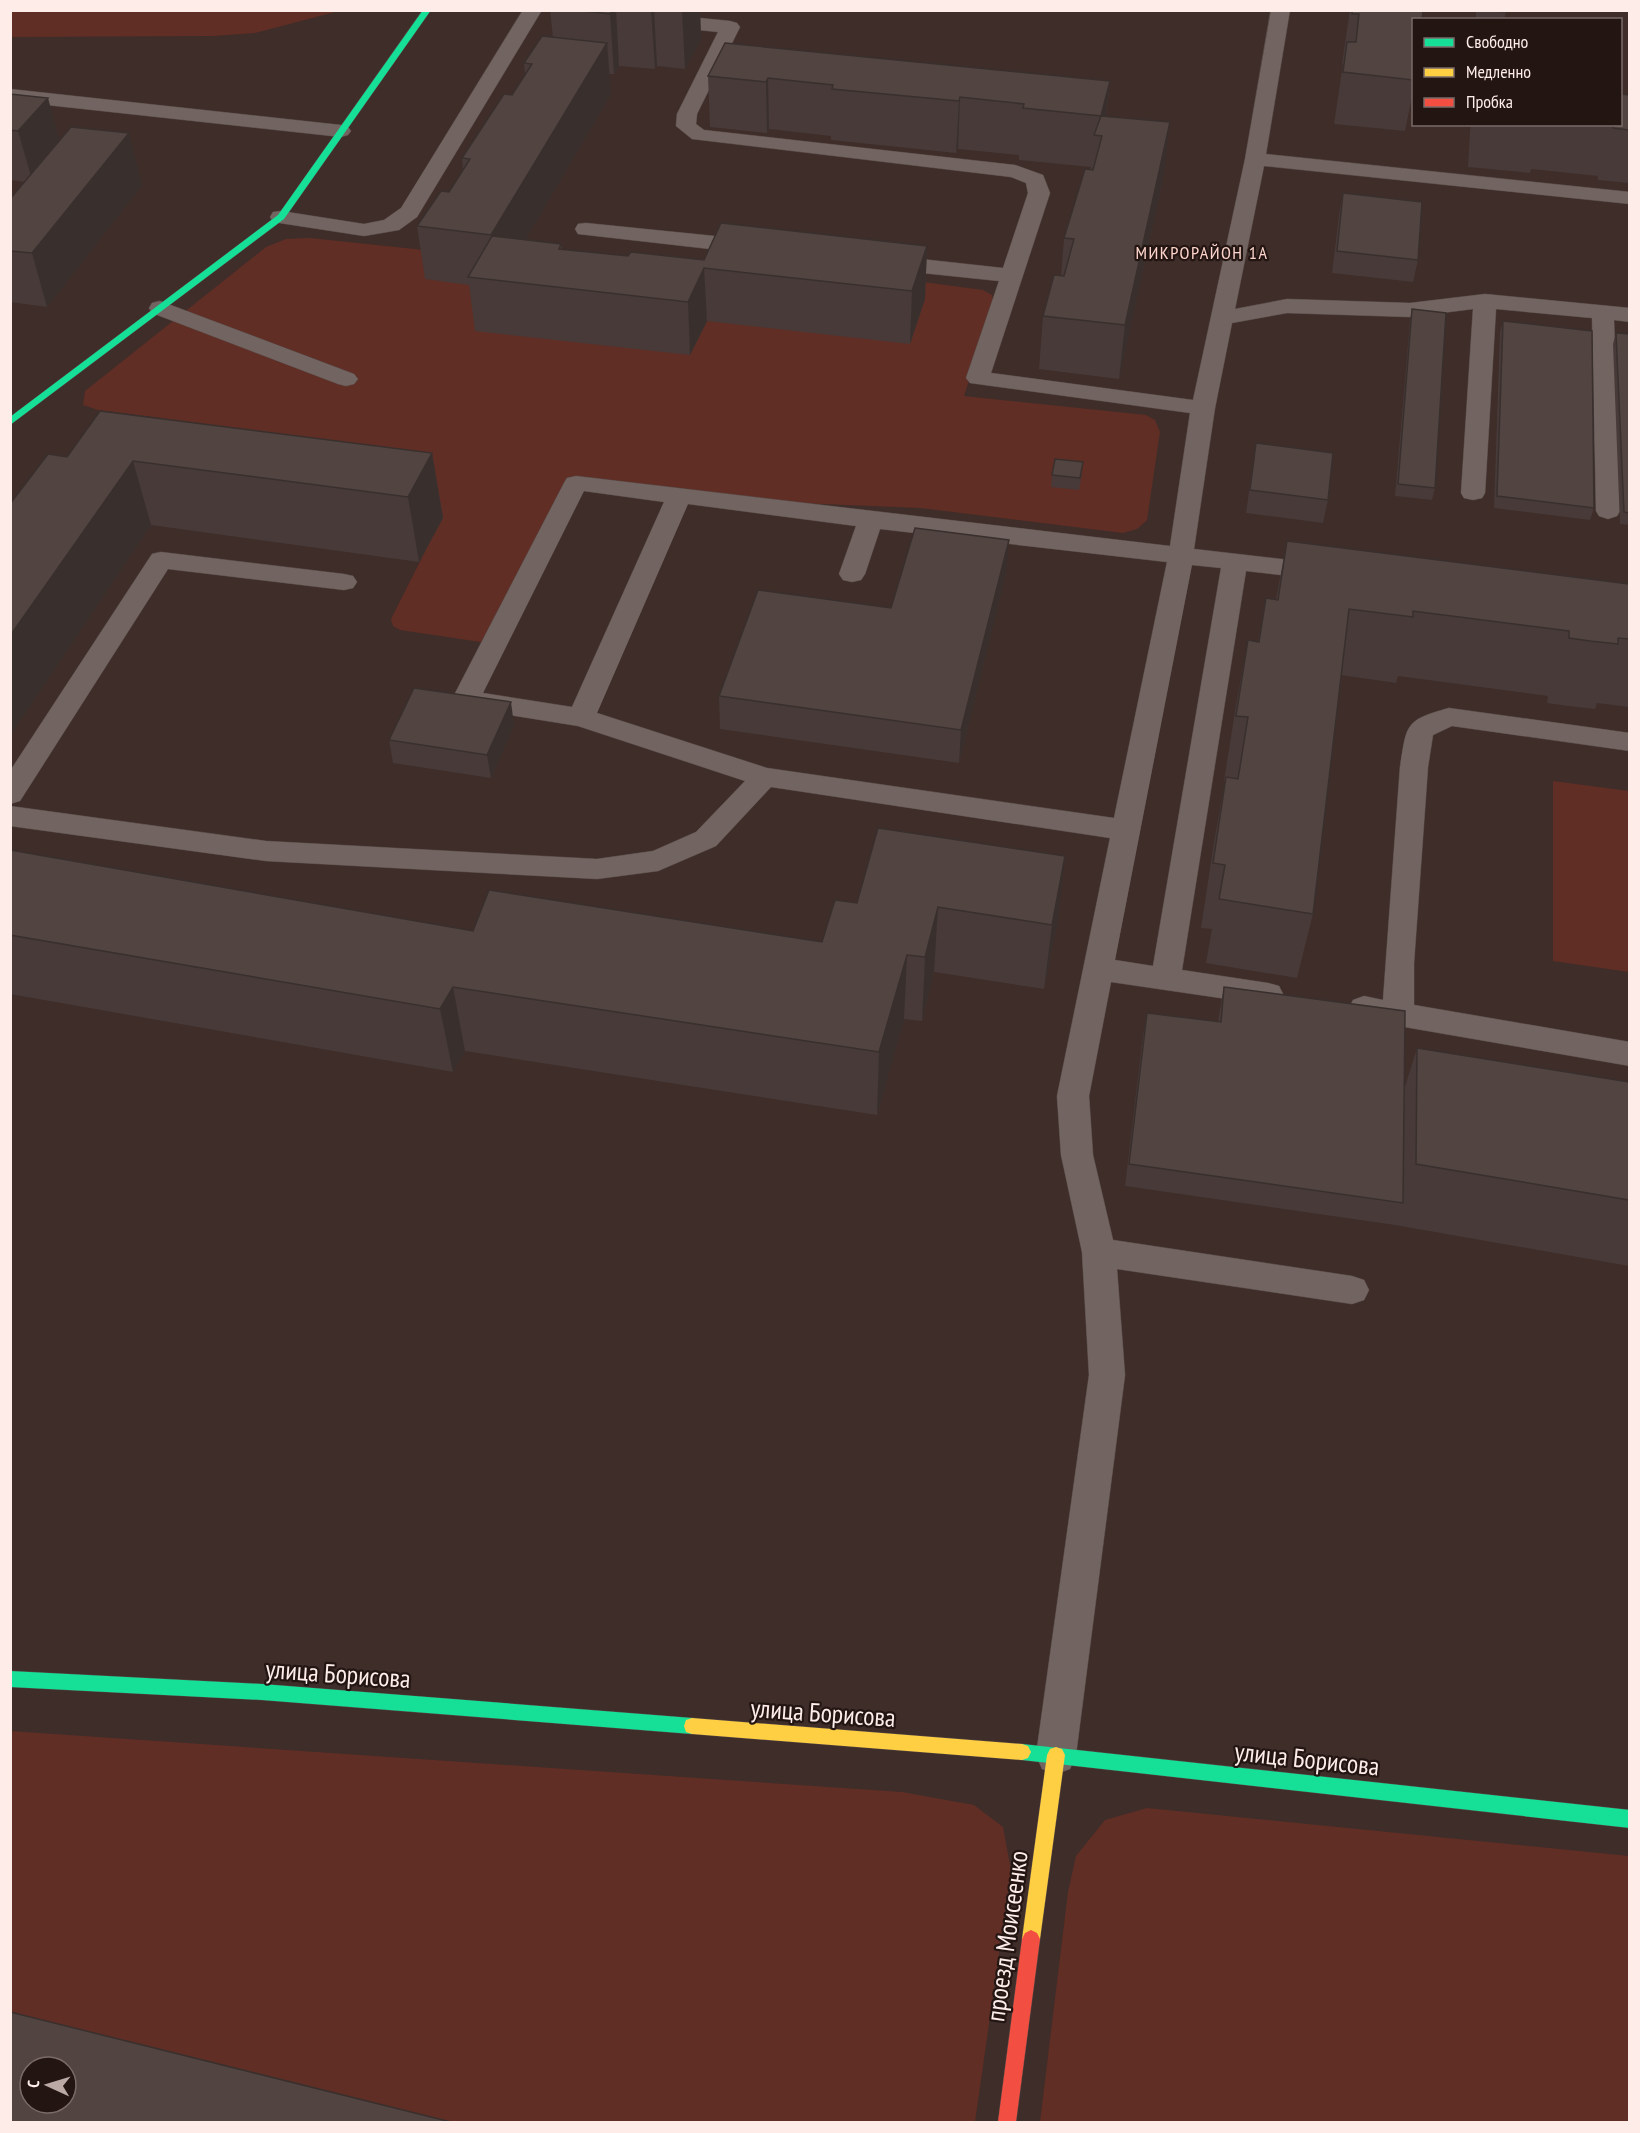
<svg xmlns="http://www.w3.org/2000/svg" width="1640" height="2133" font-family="'PT Sans Narrow',sans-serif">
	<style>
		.green { fill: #602e25 }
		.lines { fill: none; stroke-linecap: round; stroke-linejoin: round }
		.lane-casing { stroke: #574946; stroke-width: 1 }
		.fast-casing { stroke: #574946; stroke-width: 1 }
		.slow-casing { stroke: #574946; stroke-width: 1 }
		.jam-casing { stroke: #574946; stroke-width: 1 }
		.lane { fill: #726461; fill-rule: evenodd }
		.fast { fill: #16e098; fill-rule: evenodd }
		.slow { fill: #ffcf43; fill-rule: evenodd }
		.jam { fill: #f24e42; fill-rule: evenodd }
		.wall { fill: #473a38 }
		.shaded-wall { fill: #39302e }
		.building { fill: #524441; stroke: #39302e; stroke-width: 1.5; fill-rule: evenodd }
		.labels { text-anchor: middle; stroke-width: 4.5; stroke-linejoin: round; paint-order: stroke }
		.far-neighbourhood-label { font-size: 18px; letter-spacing: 1.5px; fill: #fed5cc; stroke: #231512 }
		.near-street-label { font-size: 26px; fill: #fdece8; stroke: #231512 }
	</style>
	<rect width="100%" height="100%" fill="#3e2d29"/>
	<!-- green -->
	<g class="green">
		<path d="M10,11l1,-1 328,1 -84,22 -42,3 -202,1z"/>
		<path d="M310,238l133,14 54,36 193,67 17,-34 201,-41 75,10 9,5 2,9 -30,92 182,19 9,5 5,12 -13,88 -10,9 -14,4 -203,-25 -145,-6 -199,-19 -82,161 -94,-14 -7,-4 -2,-7 51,-101 -323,-43 41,-57 -62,-8 -15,-5 2,-14 181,-144 20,-8z"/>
		<path d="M1553,781l76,10v181l-76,-11z"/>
		<path d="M10,1731l892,61 72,13 29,22 8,43 -36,252h-634l-330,-83z"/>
		<path d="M1147,1808l482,48v266h-589l28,-230 8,-36 29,-36z"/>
	</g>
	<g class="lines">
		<defs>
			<g id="lane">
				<path d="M523,10h19l-125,207 -18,13 -35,6 -91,-14 -3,-5 3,-5 8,-1 83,13 20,-4 17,-12z"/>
				<path d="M1271,10h19l-24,144 364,38v12l-366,-38 -29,143 52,-10 123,4 75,-9 145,14v14l-16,-2 6,191 -3,5 -9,3 -9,-3 -3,-5 -4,-193 -96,-9 -11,184 -3,5 -9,2 -9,-2 -3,-5 12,-184 -63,8 -123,-4 -55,10 -17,85 -21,141 131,15 9,2 4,6 -4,6 -9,2 -79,-9 -64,399 86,13 11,3 4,8 -4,8 -11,3 -157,-23 -22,114 4,59 20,85 239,36 12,4 5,10 -5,10 -12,4 -235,-35 8,106 -49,380 -6,14 -14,5 -14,-5 -6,-14 53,-380 -7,-123 -21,-97 -4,-59 53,-258 -339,-51 -55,59 -58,25 -61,8 -331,-18 -256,-35v-20l256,35 331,18 56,-8 43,-19 49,-51 -167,-55 -112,-18 -10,-3 -4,-6 112,-216 3,-5 9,-2 594,70 20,-133 -220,-30 -4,-5 33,-97 -115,-12 -8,-2 -3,-5 3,-5 8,-2 119,13 25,-75 -2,-10 -15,-6 -319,-38 -16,-13 1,-12 41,-82 -58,-6 -7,-2 -2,-4 2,-4 7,-2 70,7 7,2 3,4 -43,87 -1,10 8,6 311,35 28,10 7,18 -59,180 202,27 52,-241zM584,491l80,11 -92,205 -89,-14zM688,504l168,22 -17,48 4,6 9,2 9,-2 4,-6 15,-45 287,33 -53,256 -347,-50 -170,-55zM1192,565l29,3 -68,398 -38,-6z"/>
				<path d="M10,89l331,36 7,2 3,4 -3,4 -7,2 -331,-36z"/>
				<path d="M586,223l168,17 8,2 3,5 -3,5 -8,2 -176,-20 -3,-5 3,-5z"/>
				<path d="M160,301l194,73 4,5 -4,5 -8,2 -8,-2 -186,-71 -3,-5 3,-5z"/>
				<path d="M161,552l183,22 9,2 4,6 -4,6 -9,2 -176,-21 -148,232 -10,3v-33l142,-217z"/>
				<path d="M1449,708l181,25v18l-178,-25 -19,9 -5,32 -14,196v42l216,37v24l-266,-46 -11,-4 -4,-8 4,-8 11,-4 19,4 17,-233c7,-42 4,-47 49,-59z"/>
			</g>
			<g id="fast">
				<path d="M423,10h8l-147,209 -274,206v-8l268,-202z"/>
				<path d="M10,1671l252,13 430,34 6,2 2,6 -2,6 -6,2 -430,-34 -252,-13z"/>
				<path d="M1022,1744l608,66v18l-608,-68 -6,-2 -3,-6 3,-6z"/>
			</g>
			<g id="slow">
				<path d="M692,1718l330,26 6,2 3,6 -3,6 -6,2 -330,-26 -6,-2 -2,-6 2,-6z"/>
				<path d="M1056,1747l6,2 3,6 -25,184 -3,6 -6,3 -6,-3 -3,-6 25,-184 3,-6z"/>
			</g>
			<path id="jam" d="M1031,1930l6,3 3,6 -24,183h-18l24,-183 3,-6z"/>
		</defs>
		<!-- lane casing -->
		<use href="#lane" class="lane-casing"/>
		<!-- fast casing -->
		<use href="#fast" class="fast-casing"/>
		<!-- slow casing -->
		<use href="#slow" class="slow-casing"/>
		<!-- jam casing -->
		<use href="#jam" class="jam-casing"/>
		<!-- lane -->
		<use href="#lane" class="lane"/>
		<!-- fast -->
		<use href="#fast" class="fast"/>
		<!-- slow -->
		<use href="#slow" class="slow"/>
		<!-- jam -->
		<use href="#jam" class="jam"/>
	</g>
	<!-- wall -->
	<g class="wall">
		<path d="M550,10h150l1,30 -16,29 -28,-3 -2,3 -36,-3 -5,8h-5l2,20 -86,146 36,4 1,5 66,7 76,4 223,-14 -2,53 -15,45 -203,-23 -17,34 -215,-24 -6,-46 -44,-6 -8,-53 32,-34 14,-23 -1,-11 50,-63 13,-21 -1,-11 29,-25z"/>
		<path d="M1350,10h73l-10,10v72l-8,39 -71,-7 9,-60h-1z"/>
		<path d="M1476,10h30v2l-2,8h-28z"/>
		<path d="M708,76l402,5 -4,35 58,58 -45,205 -80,-10 4,-53 18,-40 3,-38 27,-71 -72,-7v-5l-61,-6 -2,4 -125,-13v-4l-62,-7 -2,4 -57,-6z"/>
		<path d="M10,94l50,47 82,44 -95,122 -37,-5v-103l15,-17 -15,-2z"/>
		<path d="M1629,95v88l-31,-3v-4l-67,-7 -1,4 -62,-6 2,-35 1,-8h149z"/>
		<path d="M1343,193l75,67 -5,22 -81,-9 7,-58z"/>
		<path d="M1412,309l23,179 -3,12 -37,-4 15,-175z"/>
		<path d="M1503,321l91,187 -4,12 -96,-12 6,-176z"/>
		<path d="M1616,333l13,1v191l-9,-1 -7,-180z"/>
		<path d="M1256,443l72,57 -5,23 -77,-10z"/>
		<path d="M432,453l11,65 -24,44 -268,-37 -84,-68z"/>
		<path d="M1082,474l-3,16 -28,-3 1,-12z"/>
		<path d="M1287,541l342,43v123l-32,-4 -2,6 -27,-3 -21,-3 1,-7 -150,-20 -2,7 -55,-8 -28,239 -16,64 -91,-15 6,-34 -11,-1 13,-86 11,-61h-1l12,-76 12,-65 10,2 8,-44 10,1z"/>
		<path d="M1006,573l-47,190 -239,-34 -1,-33 172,-88z"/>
		<path d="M514,725l-23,53 -98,-15 -4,-23z"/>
		<path d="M878,828l180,92 -14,69 -110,-17 -12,49 -18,-2 -27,96 -412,-64 -12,21 -443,-78v-144l463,81 349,11 35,-39z"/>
		<path d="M1224,987l180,103 13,-42 212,34v184l-234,-41 -270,-39 18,-151 4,-22 71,9 2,-13z"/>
	</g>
	<!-- shaded-wall -->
	<g class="shaded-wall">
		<path d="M612,10h4l3,56 -5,8 -4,-60z"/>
		<path d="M651,10h3l3,56 -2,3z"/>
		<path d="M682,10h18l1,30 -16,29z"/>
		<path d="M607,43l4,51 -110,187 -5,-1 -5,-45z"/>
		<path d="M768,78l1,51 -2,4 -1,-51z"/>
		<path d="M1110,81l-6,51 -2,4 -1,-20z"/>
		<path d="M960,97l-2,52 -2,4 3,-52z"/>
		<path d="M48,98l14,52 -29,33 -15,-52z"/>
		<path d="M1170,122l-6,52 -45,205 6,-54z"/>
		<path d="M129,133l13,52 -95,122 -15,-54z"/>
		<path d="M927,246l-2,53 -15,45 2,-53z"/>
		<path d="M704,268l3,53 -17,34 -2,-53z"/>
		<path d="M432,453l11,65 -24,44 -11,-65z"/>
		<path d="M133,461l18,64 -141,211v-100z"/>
		<path d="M1009,540l-3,33 -47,190 2,-33z"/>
		<path d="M511,702l3,23 -23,53 -4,-23z"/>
		<path d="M1065,856l-7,64 -14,69 8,-64z"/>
		<path d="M938,907l-4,65 -12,49 3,-64z"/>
		<path d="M907,955l-3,64 -27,96 2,-63z"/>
		<path d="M453,987l12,64 -12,21 -13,-63z"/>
	</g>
	<!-- building -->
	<g class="building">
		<path d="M575,10h37l-2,4z"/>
		<path d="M1352,10h71l-1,10h-9v60l-70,-8 4,-30h9l3,-28h-7z"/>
		<path d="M1487,10h19v2z"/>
		<path d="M542,36l65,7 -116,192 -74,-9 24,-35 8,1 21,-33 -8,-1 42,-64 8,1 20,-31 -8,-1z"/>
		<path d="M725,43l385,38 -9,35 -78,-8 1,-4 -64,-7 -1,4 -127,-12 1,-4 -65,-7 -2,4 -58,-6z"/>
		<path d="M10,94l38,4 -30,33 -8,-1z"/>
		<path d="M1620,94l9,1v35l-16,-2v-4h7z"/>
		<path d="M1101,116l69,6 -45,203 -82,-9 11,-41 10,1 10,-37 -10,-1 21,-69 8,1 9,-34 -8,-1z"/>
		<path d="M71,127l58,6 -97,120 -22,-2v-52z"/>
		<path d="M1343,193l79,9 -4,58 -81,-9z"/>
		<path d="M721,223l206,23 -15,45 -208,-23 -16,34 -220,-25 24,-41 69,8 -2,5 69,7 3,-4 73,8z"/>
		<path d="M1412,309l34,4 -11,175 -37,-4z"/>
		<path d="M1503,321l89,10 2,177 -97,-12z"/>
		<path d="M1616,333l13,1v179l-5,-1z"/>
		<path d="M100,411l332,42 -24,44 -275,-36 -123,175v-132l38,-50 19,3z"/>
		<path d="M1256,443l77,10 -5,47 -78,-10z"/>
		<path d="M1055,459l28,3 -3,16 -28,-3z"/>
		<path d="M915,528l94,12 -48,190 -242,-34 39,-106 133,18z"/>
		<path d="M1287,541l342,43v55l-11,-1v6l-28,-3 -21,-3v-7l-156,-20v6l-64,-8 -36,305 -94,-15 6,-34 -12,-2 13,-86 12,2 10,-62 -12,-1 12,-76 11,2 7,-44 12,2z"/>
		<path d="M414,688l97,14 -24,53 -98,-15z"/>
		<path d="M878,828l187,28 -13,69 -114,-18 -13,50 -18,-2 -28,97 -426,-65 -13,22 -430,-74v-85l463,81 16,-41 333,52 13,-42 22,3z"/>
		<path d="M1224,987l181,24 -2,192 -274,-39 18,-151 74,9z"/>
		<path d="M1417,1048l212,34v118l-213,-36z"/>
		<path d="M10,2012l441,110h-441zM30,2067h36v36h-36z"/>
	</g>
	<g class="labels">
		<!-- far-neighbourhood labels -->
		<g class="far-neighbourhood-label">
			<text x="1202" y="259">МИКРОРАЙОН 1А</text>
		</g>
		<!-- near-street labels -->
		<g class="near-street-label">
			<text transform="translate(338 1674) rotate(4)" y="9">улица Борисова</text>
			<text transform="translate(823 1713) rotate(4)" y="9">улица Борисова</text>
			<text transform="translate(1307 1759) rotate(6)" y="9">улица Борисова</text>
			<text transform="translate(1007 1936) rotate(-82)" y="9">проезд Моисеенко</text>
		</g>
	</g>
	<!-- border -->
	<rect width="1640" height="2133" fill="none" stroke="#fdece8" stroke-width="24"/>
	<!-- legend -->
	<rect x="1412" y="18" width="210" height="108" fill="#231512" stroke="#7a6b68" stroke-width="1.5"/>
	<rect x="1424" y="38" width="30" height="9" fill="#16e098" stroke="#7a6b68" stroke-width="1.5"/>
	<text x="1466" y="48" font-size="18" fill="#fdece8">Свободно</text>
	<rect x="1424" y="68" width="30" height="9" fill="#ffcf43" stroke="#7a6b68" stroke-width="1.5"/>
	<text x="1466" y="78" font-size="18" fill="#fdece8">Медленно</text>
	<rect x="1424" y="98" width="30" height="9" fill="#f24e42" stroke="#7a6b68" stroke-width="1.5"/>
	<text x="1466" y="108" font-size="18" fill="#fdece8">Пробка</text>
	<!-- north arrow -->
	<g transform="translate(48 2085) rotate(274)"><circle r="28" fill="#231512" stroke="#7a6b68" stroke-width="1.5"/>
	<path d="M0-4.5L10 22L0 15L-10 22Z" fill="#baa9a5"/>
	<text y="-9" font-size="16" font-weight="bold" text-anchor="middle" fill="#fdece8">С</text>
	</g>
</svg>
